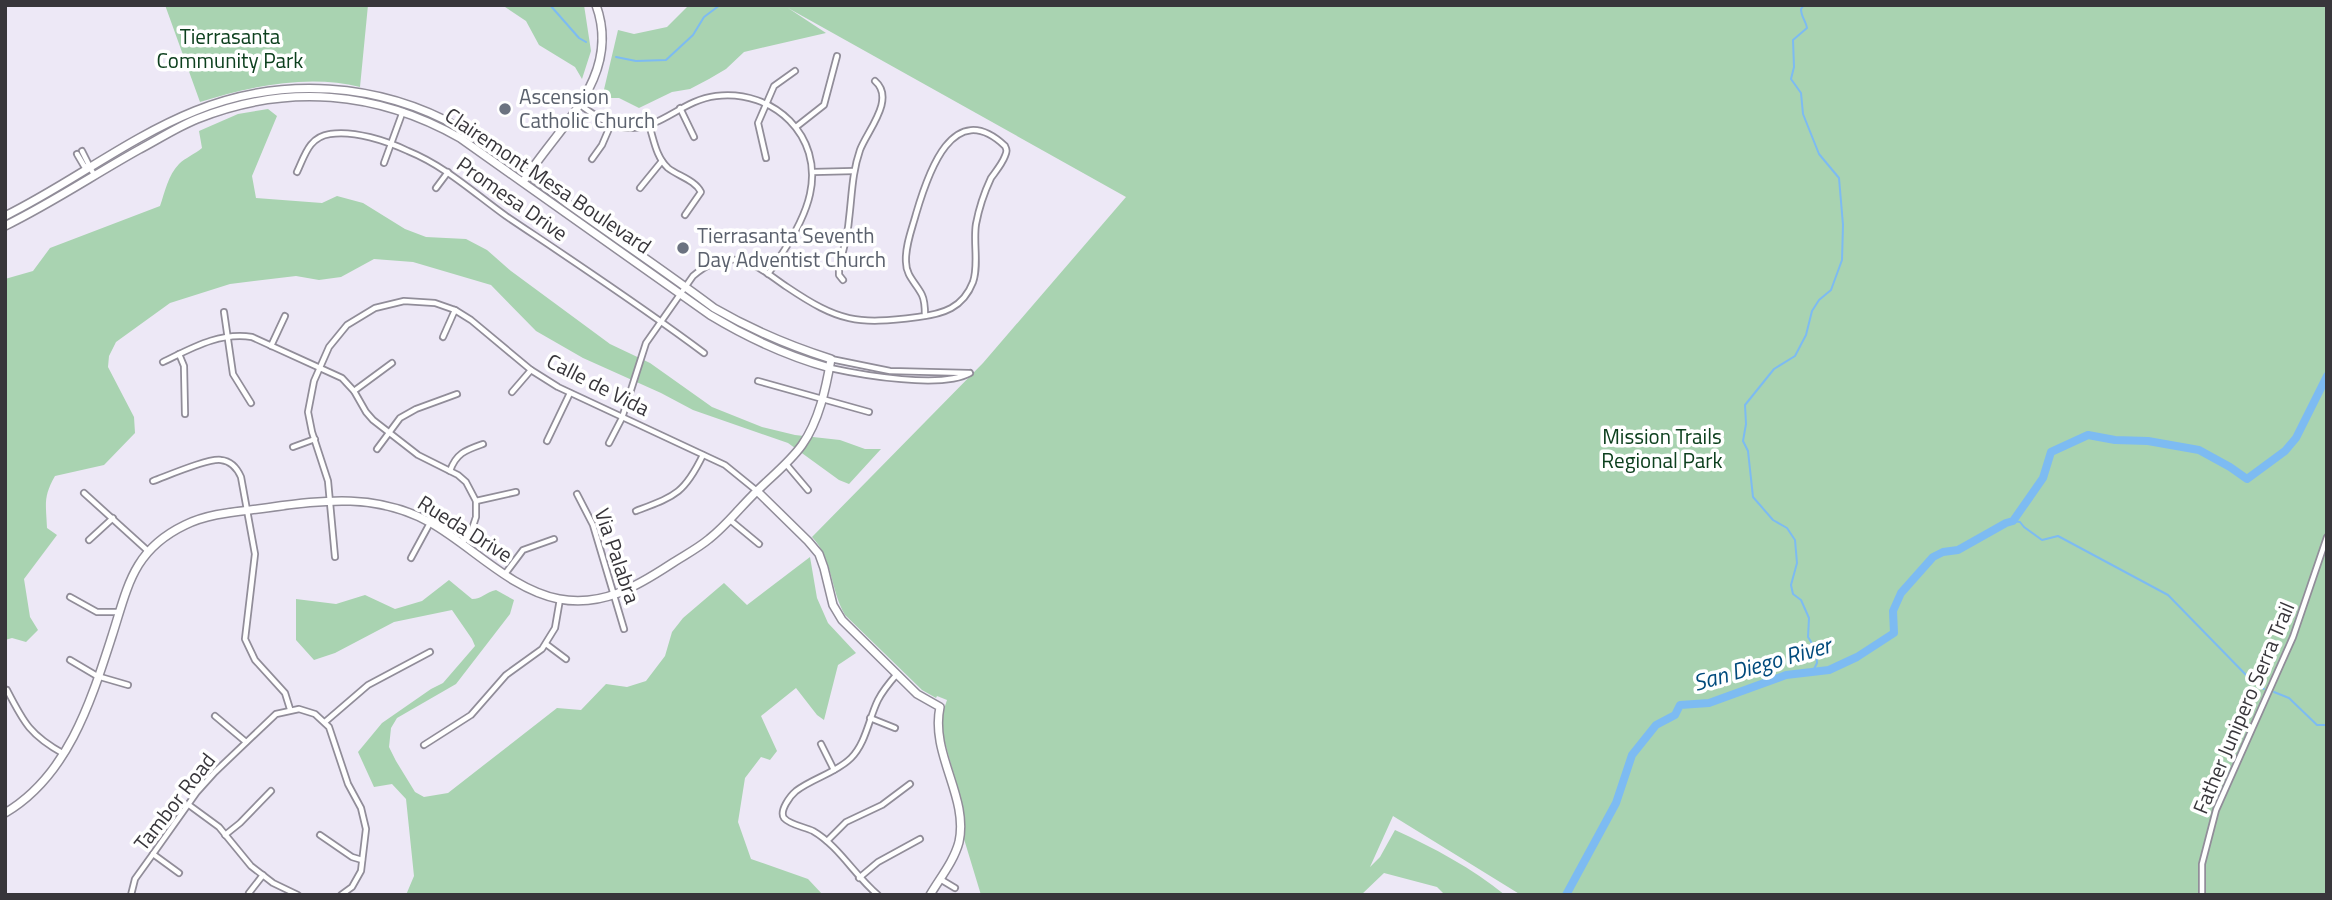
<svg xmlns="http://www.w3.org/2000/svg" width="2332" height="900" font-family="'Titillium Web',sans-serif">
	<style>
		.green { fill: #a9d3b1 }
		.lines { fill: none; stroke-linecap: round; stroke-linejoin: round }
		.stream { stroke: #7dbbf2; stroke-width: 2 }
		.river { stroke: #7dbbf2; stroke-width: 8 }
		.street-casing { stroke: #918d99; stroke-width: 8 }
		.secondary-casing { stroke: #918d99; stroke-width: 10 }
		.street { stroke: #fff; stroke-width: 4.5 }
		.secondary { stroke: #fff; stroke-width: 7 }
		.worship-dot { fill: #6b7280; stroke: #fff; stroke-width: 2.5 }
		.labels { text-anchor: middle; stroke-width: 7; stroke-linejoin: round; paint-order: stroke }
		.park-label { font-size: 21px; fill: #0d401e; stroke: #fff }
		.worship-label { font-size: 21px; fill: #5b616d; stroke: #fff; text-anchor: start }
		.street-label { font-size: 21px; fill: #38363b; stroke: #fff }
		.water-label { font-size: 23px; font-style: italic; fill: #004a7c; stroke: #fff }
	</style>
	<rect width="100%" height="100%" fill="#ede8f6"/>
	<!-- green -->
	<g class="green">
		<path d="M165,5h203l-8,82c-51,-13 -110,-1 -160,15z"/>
		<path d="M502,5h82l7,46 -9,28 -7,-12 -36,-22 -13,-24z"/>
		<path d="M689,5h1638v890h-806l-128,-79 -23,51 10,-10 15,-27c39,18 77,38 110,65h-60l-8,-8 -53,-14 -23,22h-380l-17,-56 -1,-32 -21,-75 1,-20 4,-12 -10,-4 -1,2 -14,-8 -77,-75c-15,-26 -12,-56 -33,-78l171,-174 143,-166 -338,-189 38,25 -82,19 -18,17 -17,10 -19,10 -18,3 -33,16 -20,-10h-17l16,-68 16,4 33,-7z"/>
		<path d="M268,109l9,7 -25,60 4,22 66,5 15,-7 26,7 42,26 21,8 40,2 21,11 24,21 99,73 40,19 62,44 50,20 33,8 45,5 25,9h16l-32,35 -10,-4 -51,-37 -95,-33 -32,-17 -78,-35 -47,-27 -45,-46 -78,-23 -39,-3 -33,18 -22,3 -23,-4 -66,8 -60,19 -54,39 -7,14 -1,11 26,50 1,16 -31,32 -49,11c-12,21 -9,28 -8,52l10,7 -33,44 6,38 8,13 -12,12 -14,-4 -7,2v-361l28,-8 17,-23 110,-42c5,-14 8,-31 19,-42 6,-6 16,-10 23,-16l-3,-17 39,-17z"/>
		<path d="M810,557l7,41 11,25 28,30 -18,12 -14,55 -7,-5 -21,-27 -35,28 16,35 -7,9 -9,-3 -16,21 -7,44 13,37 57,20 15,16h-417l8,-19 -8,-77 -14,-15 -18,3 -16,-35 24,-29 49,-34 12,-6 32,-37 -3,-7 -20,-29 -58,12 -59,31 -21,7 -18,-20v-41l40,5 29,-9 30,14 27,-8 27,-21 23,19c10,0 14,-7 24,-9l18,10 -4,14 -54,70 -59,34 -6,10 -2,19 7,14 19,31 9,5 24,-4 109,-85 24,2 25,-26 21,3 19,-6 19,-25 7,-24 11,-14 41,-35 23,22z"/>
	</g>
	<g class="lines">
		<!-- stream -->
		<g class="stream">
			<path d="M550,5l29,33 7,4"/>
			<path d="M1804,5l-3,4c0,8 5,12 6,19l-14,12 1,27 -3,12 10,14 2,21 16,40 20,24 4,47 -1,35 -11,30 -12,10 -7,11 -6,24 -11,21 -21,13 -29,36 1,19 -3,17 5,10 5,46 20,23 14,8 8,12 2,23 -6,22 2,9 8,6 8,18 -1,19 8,13 1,13 -4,8"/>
			<path d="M616,57l20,4 30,-1 27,-25 11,-18 16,-12"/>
			<path d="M2013,521l7,1 4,5 18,13 16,-4 110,59 81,83 15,11"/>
			<path d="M2274,692l15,6 28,27h10"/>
		</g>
		<!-- river -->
		<path class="river" d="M1566,895l50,-92 16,-48 24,-30 19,-10 5,-10 29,-2 77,-28 43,-5 28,-13 37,-24 -1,-22 8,-18 32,-36 10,-5 15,-2 48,-27 7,-2 30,-43 8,-26 37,-17 27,5 33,1 51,9 31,17 17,12 38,-28 11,-13 31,-62"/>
		<defs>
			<g id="street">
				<path d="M580,105c16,11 31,23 52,23 31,-1 51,-28 84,-32 58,-7 107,40 94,98 -6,28 -26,58 -42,80"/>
				<path d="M680,108l14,29"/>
				<path d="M649,125c5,15 7,32 19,43 10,8 27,12 33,24l-16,23"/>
				<path d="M796,127l28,-22 13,-49"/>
				<path d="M82,151l12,24"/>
				<path d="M77,154l7,12 4,1"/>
				<path d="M766,158l-8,-35 16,-37 21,-15"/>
				<path d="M592,159l10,-14 9,-21"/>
				<path d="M384,163l19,-52"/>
				<path d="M297,172c8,-17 12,-35 33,-38 24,-4 57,7 78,17 37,15 66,42 98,65 67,45 134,89 198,137"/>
				<path d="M813,172l41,-1"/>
				<path d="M436,188l12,-16"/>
				<path d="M640,188l22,-27"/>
				<path d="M843,280l-4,-5v-8c4,-16 9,-32 10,-48 3,-24 3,-46 11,-69 7,-19 36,-51 15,-69"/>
				<path d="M224,312l9,62 18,29"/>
				<path d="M443,337l12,-27"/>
				<path d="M271,346l14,-30"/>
				<path d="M179,354l5,12 1,48"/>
				<path d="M831,359l59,12 79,2"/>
				<path d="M163,362c29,-14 56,-30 89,-25l90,41 12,13 12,21 7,8 45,35 40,20 8,7 10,19v16l-5,15 -9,11"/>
				<path d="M830,368c32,7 112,21 140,5"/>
				<path d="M758,381l111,31"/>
				<path d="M354,391l38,-28"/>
				<path d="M512,392l19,-22"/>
				<path d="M547,441l23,-48"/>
				<path d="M609,443l13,-25 24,-75 47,-67c14,-12 30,-20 49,-15 16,3 31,17 45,26 52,35 70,38 131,30 25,-3 45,-9 55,-35 6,-17 0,-40 3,-58 3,-16 8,-31 15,-46 5,-7 11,-14 14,-22 2,-5 2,-6 0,-10 -52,-49 -77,27 -89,68 -4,15 -11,32 -10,48 0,14 10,21 16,33 3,6 3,14 3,21"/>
				<path d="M293,447l22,-8"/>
				<path d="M377,449l23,-31 16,-9 41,-15"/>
				<path d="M786,464l22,26"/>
				<path d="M450,471c6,-18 16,-21 33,-27"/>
				<path d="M153,481c14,-5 55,-23 68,-21 10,1 16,8 20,17l14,77 -10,85 10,21 30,33 5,16"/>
				<path d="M84,493l64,58"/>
				<path d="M577,494l16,31 31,104"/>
				<path d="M476,501l40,-9"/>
				<path d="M636,511c39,-15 48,-17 67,-56"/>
				<path d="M730,520l29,24"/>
				<path d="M89,540l24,-22"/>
				<path d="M335,557l-7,-76 -16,-49 -4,-20 6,-31 15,-34 18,-22 28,-17 29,-7 31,2 20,7 16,10 60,50 27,17 167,78 32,26"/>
				<path d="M411,558l19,-35"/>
				<path d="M505,574l18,-24 31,-11"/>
				<path d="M70,597l27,15h22"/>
				<path d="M546,644l20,15"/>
				<path d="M70,660l27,16 31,9"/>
				<path d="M7,690c17,33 23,45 57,64"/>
				<path d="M215,716l31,26"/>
				<path d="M870,718l25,10"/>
				<path d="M325,722l43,-37 62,-33"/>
				<path d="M821,744l13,26"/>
				<path d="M424,745l47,-30 35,-40 36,-26 13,-21 5,-29"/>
				<path d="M189,805l30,22 32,39 22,17 25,12"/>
				<path d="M225,835l15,-12 31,-32"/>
				<path d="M320,835l32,22 10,3"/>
				<path d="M827,841l19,-19 36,-17 28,-21"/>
				<path d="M153,854l26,19"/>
				<path d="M859,878l19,-16 42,-23"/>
				<path d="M940,879l15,9"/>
				<path d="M249,893l14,-18"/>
				<path d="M131,895l4,-16 18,-25 44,-62 18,-20 61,-58 23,-5 16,5 14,13 19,57 13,24 5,21 -5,42 -9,16 -11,8"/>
				<path d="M878,895c-23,-19 -39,-49 -65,-64 -8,-4 -23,-6 -29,-13 -5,-7 6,-22 12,-27 17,-13 40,-18 55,-33 15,-15 18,-40 27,-58 5,-10 12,-18 19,-26"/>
				<path d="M2202,895v-31l14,-54 77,-173 34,-100"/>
			</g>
			<g id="secondary">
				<path d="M525,179c35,-54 97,-103 71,-174"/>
				<path d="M5,216c65,-32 123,-78 190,-105 86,-35 184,-29 265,17 38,21 73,50 108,76 49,35 98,68 146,104 38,22 76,38 117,51 -5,29 -12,62 -29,86 -12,17 -30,31 -44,45 -17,16 -31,35 -49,49 -12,10 -26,17 -38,25 -35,23 -69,43 -112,35 -49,-10 -86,-52 -128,-76 -56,-32 -113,-22 -173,-14 -25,3 -51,5 -73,16 -52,25 -57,61 -73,111 -21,65 -44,140 -107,177"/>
				<path d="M5,226c47,-23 90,-52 135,-77 19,-10 37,-22 57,-30 90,-36 180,-28 263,19l250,177c38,23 77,41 120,53"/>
				<path d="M757,491l51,50 11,13 5,14 9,37 9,15 75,74 23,13c-10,47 29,90 19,135 -5,19 -19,36 -29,53"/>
			</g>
		</defs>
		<!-- street casing -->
		<use href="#street" class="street-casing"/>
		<!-- secondary casing -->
		<use href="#secondary" class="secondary-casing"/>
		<!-- street -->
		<use href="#street" class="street"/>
		<!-- secondary -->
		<use href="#secondary" class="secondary"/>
	</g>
	<!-- markers -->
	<g class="worship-dot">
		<circle cx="505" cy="109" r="7"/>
		<circle cx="683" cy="248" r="7"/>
	</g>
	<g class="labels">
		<!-- park labels -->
		<g class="park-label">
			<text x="230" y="44">Tierrasanta<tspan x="230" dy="24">Community Park</tspan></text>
			<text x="1662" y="444">Mission Trails<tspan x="1662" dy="24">Regional Park</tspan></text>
		</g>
		<!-- worship labels -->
		<g class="worship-label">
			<text x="519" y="104">Ascension<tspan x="519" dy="24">Catholic Church</tspan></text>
			<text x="697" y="243">Tierrasanta Seventh<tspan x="697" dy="24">Day Adventist Church</tspan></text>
		</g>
		<!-- street labels -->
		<g class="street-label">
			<text transform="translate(548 181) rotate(34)" y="7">Clairemont Mesa Boulevard</text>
			<text transform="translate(512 199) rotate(35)" y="7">Promesa Drive</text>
			<text transform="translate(598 385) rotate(27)" y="7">Calle de Vida</text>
			<text transform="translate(465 529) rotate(32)" y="7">Rueda Drive</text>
			<text transform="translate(617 556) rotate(71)" y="7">Via Palabra</text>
			<text transform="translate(2244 708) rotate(-67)" y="7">Father Junipero Serra Trail</text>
			<text transform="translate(175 802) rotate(-52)" y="7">Tambor Road</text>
		</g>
		<!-- water labels -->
		<g class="water-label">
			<text transform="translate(1762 664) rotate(-16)" y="8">San Diego River</text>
		</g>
	</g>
	<!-- border -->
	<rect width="2332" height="900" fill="none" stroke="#38363b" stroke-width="14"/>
</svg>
